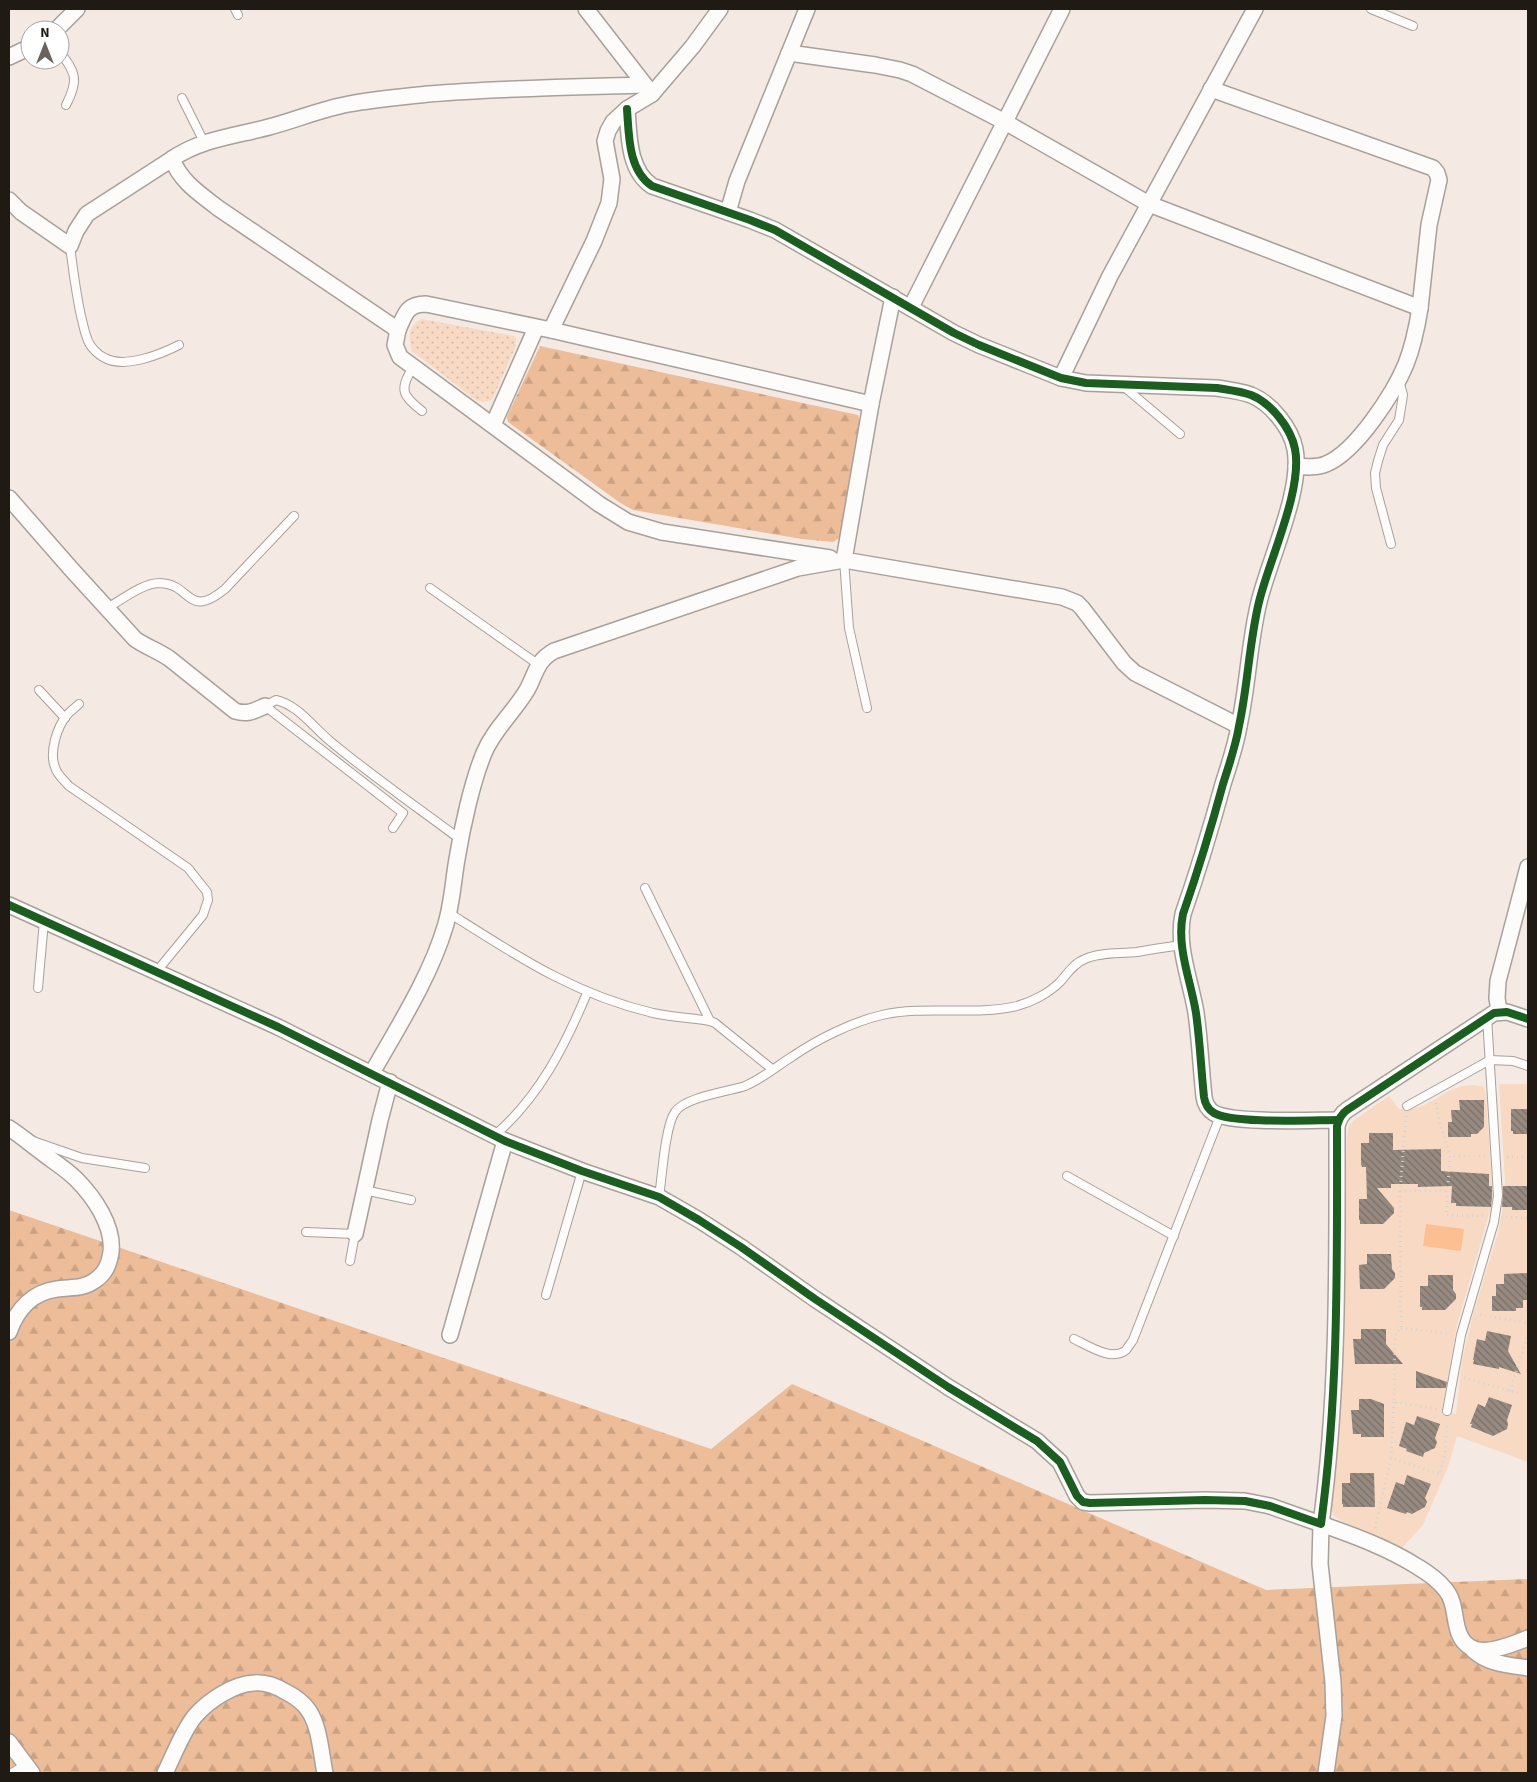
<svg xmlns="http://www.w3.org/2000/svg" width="1537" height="1782" font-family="'Source Sans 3',sans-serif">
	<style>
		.grass { fill: url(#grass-dots) }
		.forest { fill: url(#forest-firs) }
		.garden { fill: #f8dac4 }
		.water { fill: #fbbf92 }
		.building { fill: url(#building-back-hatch) }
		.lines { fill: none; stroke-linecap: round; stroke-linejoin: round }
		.lane-casing { stroke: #a8a09b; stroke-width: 10 }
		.street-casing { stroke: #a8a09b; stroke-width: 18 }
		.path { stroke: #d6d3d1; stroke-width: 3; stroke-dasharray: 1 4; stroke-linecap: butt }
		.lane { stroke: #fdfcfb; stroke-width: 8 }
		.street { stroke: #fdfcfb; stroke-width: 15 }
		.cycleway-casing { stroke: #fff; stroke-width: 11 }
		.cycleway { stroke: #1b5e20; stroke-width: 8 }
	</style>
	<defs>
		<pattern id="grass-dots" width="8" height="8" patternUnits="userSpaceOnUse" patternTransform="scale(1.25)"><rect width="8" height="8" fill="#f8dac4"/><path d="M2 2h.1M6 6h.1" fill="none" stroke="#d4baa8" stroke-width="1.8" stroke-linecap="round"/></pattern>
		<pattern id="forest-firs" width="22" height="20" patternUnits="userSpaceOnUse" patternTransform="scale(1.25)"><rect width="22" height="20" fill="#edbc98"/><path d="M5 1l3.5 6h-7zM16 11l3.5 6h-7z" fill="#cba182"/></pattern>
		<pattern id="building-back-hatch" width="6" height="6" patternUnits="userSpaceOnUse" patternTransform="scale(1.25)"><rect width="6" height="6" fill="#968a81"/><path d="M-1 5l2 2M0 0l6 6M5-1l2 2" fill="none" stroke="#7a7068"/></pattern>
	</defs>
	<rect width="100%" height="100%" fill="#f4eae3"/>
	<!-- grass -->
	<path class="grass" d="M422,319l92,17 2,2v8l-23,52c-5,5 -10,4 -17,2l-64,-49c-4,-13 -4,-26 10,-32z"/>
	<!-- forest -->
	<g class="forest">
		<path d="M540,346l318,69 2,7 -19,115 -8,5 -31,-3 -169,-29 -14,-8 -111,-80 -1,-5 3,-7z"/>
		<path d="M9,1210l702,239 81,-65 474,206 262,-11v194h-1519z"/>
	</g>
	<!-- garden -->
	<path class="garden" d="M1499,1084h29v378l-71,-26 -9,31 -25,58 -21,23 -60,-27 -8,-5 -3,-7 5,-53 3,-14 8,-306 2,-10 5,-6 35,-24 10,13c33,5 50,-33 85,-22l2,8 7,106 -36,124 -15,85 14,4 6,-54 11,-46 25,-81 5,-26 2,-25z"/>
	<!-- water -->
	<path class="water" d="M1426,1224l38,5 -3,22 -38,-5z"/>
	<!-- building -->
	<g class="building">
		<path d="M1459,1100h25v27l-7,7h-6v3h-23v-15h4l-1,-12h9z"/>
		<path d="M1511,1109h17v25h-15v-3h-2z"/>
		<path d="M1369,1133h24v17l48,-1v22l48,3v12h3v10l-1,11 -35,-1v-3h-5l1,-17 -34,1v-3h-27v4h-14l17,20v5l-11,11h-23v-4h-1v-21h8l-1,-32h-4l-1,-3v-21h8z"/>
		<path d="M1503,1186h25v24h-16v-3h-10z"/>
		<path d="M1367,1254h24l1,15 3,4v5l-11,11h-24l-1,-24 8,-1z"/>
		<path d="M1528,1273v27h-5v8h-7v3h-24v-15h4v-12h8v-10z"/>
		<path d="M1428,1275h25v15l3,4v5l-11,11h-23v-3h-2v-21h8z"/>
		<path d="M1361,1329h25v15l17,20h-48l-2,-25h8z"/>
		<path d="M1487,1331l24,5 -3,15 13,23 -22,-7v2l-26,-5 1,-4h-1l4,-21 8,2z"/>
		<path d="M1416,1371l31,11 -1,6h-30z"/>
		<path d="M1489,1397l23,8 -5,15 1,4 -1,5 -14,7 -22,-9 1,-3h-2l8,-20 7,3z"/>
		<path d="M1359,1399h12l13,5v33h-23v-3h-8l-2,-24h8z"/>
		<path d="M1417,1416l23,8 -5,14 2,4 -2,6 -11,5 -1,4 -17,-6 1,-2 -8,-3 7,-24 8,3z"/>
		<path d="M1350,1473h24l1,34h-32v-3h-1v-21h8z"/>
		<path d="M1407,1475l24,9 -6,14 2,4 -2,5 -13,7 -5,-2 -1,2 -19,-6 9,-26 8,3z"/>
	</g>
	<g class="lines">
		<defs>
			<g id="lane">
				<path d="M235,9l3,6"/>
				<path d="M1371,9l42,17"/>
				<path d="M60,52c16,21 19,28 6,53"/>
				<path d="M182,98l22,44"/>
				<path d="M70,246c3,24 6,47 11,70 2,7 3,15 6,22 2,8 11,17 18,20 20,11 56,-4 74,-13"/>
				<path d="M413,367c-14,23 -11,28 9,44"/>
				<path d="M1123,386l57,48"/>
				<path d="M1391,544l-15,-56 -1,-15 3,-12 5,-16 16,-25 4,-25 -4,-15"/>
				<path d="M844,560l5,68 18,80"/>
				<path d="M430,588l109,77"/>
				<path d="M107,608c15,-8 35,-25 53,-25 32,1 27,37 65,6l69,-73"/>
				<path d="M39,690l26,28"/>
				<path d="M79,704c-4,4 -9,7 -12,11 -10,12 -18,37 -12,52 2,8 9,13 14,19l119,82 19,24 1,8 -5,15 -46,56"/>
				<path d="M393,828l10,-15 -138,-107 11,-6c22,5 37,27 54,41 42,35 87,66 131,99"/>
				<path d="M645,888l65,133"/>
				<path d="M449,913c68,43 124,81 204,100 19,4 38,5 57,8l5,2 57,46"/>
				<path d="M38,988l6,-67"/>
				<path d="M1407,1106l83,-46 23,1 15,5"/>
				<path d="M495,1135c44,-38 70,-89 92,-142"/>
				<path d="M33,1141l49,17 63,10"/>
				<path d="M1067,1176l107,60"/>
				<path d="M364,1190l47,10"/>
				<path d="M659,1197c3,-19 6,-71 16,-85 10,-15 52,-20 70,-26 17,-7 32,-20 48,-30 25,-17 59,-34 89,-41 43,-10 92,1 135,-9 15,-4 32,-13 43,-24 7,-8 14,-19 25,-23 15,-7 35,-5 52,-7 15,-3 30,-5 45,-7"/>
				<path d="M306,1232l49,2 -5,27"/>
				<path d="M546,1295l36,-124"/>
				<path d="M1074,1339c13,6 38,23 52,11 2,-3 5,-7 7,-10l87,-224"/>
				<path d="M1447,1411l14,-76 33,-113 4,-26 -11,-179"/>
				<path d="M12,1773l13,-8"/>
			</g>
			<g id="street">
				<path d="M56,30l21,-21"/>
				<path d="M789,53l86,12 25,5 12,4 93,48 144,82 271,104c-3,19 -7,38 -14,56 -12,29 -50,88 -80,100 -9,4 -20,3 -30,2"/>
				<path d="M9,57l21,-10"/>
				<path d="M644,85c-72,2 -144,3 -216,9 -26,3 -53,5 -79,10 -28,5 -53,16 -80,23 -34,9 -68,12 -97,32 9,23 27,34 46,49l180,122c7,-16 9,-26 28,-26l125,26 320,74 22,-107"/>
				<path d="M1211,89l222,79 4,5 2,7 -10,45 -9,83"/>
				<path d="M652,94l41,-48 27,-37"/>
				<path d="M627,109c2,26 1,61 25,77l98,34 25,10 179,103 25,12 82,33 25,5 131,5c12,2 23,3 34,7 20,8 40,33 44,54 8,41 -26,111 -36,153 -10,41 -11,83 -20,124 -3,19 -10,39 -16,58 -12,44 -25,87 -40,130 -7,33 8,67 13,99 4,28 5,56 8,84 1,7 5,13 10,16 19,11 99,7 124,7"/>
				<path d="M9,200l12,12 49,34 6,-15 11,-17 85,-55"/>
				<path d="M728,212l9,-31 70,-172"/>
				<path d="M911,307l151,-298"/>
				<path d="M398,330l-3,15 5,12 199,147 29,18 34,10 168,26"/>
				<path d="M551,330l43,-89 15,-38 3,-24 -7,-38 3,-10 5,-9 14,-13 25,-15 -66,-85"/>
				<path d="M1061,378l49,-102 145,-267"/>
				<path d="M871,404l-27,156 218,37 15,6 5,5 42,55 11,10 104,53"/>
				<path d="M493,425l43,-97"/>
				<path d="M9,498l63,72 63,69c11,8 24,12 35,20l65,52c12,4 19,0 30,-5"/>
				<path d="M9,905l269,122 227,114 77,30 77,26 40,23 42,27 74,52 133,88 89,54 23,21 17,34 6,6 7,1 115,-3 40,1 25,5 51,18c18,-132 16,-266 16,-398 2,-7 4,-12 10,-16l147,-97 13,-1 21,7"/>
				<path d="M1499,1011l-2,-13 1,-17 30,-114"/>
				<path d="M372,1073c26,-46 58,-96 73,-146 7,-22 8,-45 12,-68 5,-31 15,-77 27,-106 10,-24 30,-41 43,-63 9,-16 9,-29 27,-39l244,-83 46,-8"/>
				<path d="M9,1128c11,7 20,15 31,23 11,9 25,17 36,28 18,18 38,47 35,73 -2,13 -6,22 -17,29 -11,8 -24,6 -37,8 -24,3 -40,20 -48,43"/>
				<path d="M355,1234l25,-114 10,-38"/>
				<path d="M450,1335l55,-194"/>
				<path d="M1473,1650c15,14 35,15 55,18"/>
				<path d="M9,1742l23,31"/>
				<path d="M165,1773c9,-18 17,-41 30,-57 13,-15 38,-32 59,-33 11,-1 22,3 32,9 10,5 17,10 23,19 11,17 12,43 16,62"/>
				<path d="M1326,1773l8,-57 -1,-34 -13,-118 1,-40c34,12 67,24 97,43 10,6 20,13 27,22 15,17 5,46 25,58 14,9 44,-3 58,-9"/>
			</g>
		</defs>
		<!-- lane casing -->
		<use href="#lane" class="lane-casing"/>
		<!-- street casing -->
		<use href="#street" class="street-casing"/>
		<!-- path -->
		<g class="path">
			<path d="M1436,1103l3,17 11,36"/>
			<path d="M1406,1116l-6,75h48"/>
			<path d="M1507,1157h21"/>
			<path d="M1400,1191l1,137 -6,7 -1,67 43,7"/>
			<path d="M1483,1216l-37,-1 4,-59h36"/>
			<path d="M1506,1217l22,1"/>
			<path d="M1480,1315l48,8"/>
			<path d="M1401,1328l49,6"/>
			<path d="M1464,1378l58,16"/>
			<path d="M1510,1391l18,-58"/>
			<path d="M1394,1402l-3,56 49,16 5,-21 2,-31"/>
			<path d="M1375,1528l16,-70"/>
		</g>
		<!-- lane -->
		<use href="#lane" class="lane"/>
		<!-- street -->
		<use href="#street" class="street"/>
		<defs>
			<g id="cycleway">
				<path d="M627,109c2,26 1,61 25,77l98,34 25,10 179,103 25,12 82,33 25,5 131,5c12,2 23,3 34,7 20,8 40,33 44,54 8,41 -26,111 -36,153 -10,41 -11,83 -20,124 -3,19 -10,39 -16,58 -12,44 -25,87 -40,130 -7,33 8,67 13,99 4,28 5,56 8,84 1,7 5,13 10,16 19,11 99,7 124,7"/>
				<path d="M9,905l269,122 227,114 77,30 77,26 40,23 42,27 74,52 133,88 89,54 23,21 17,34 6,6 7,1 115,-3 40,1 25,5 51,18c18,-132 16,-266 16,-398 2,-7 4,-12 10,-16l147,-97 13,-1 21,7"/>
			</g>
		</defs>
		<!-- cycleway casing -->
		<use href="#cycleway" class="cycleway-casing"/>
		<!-- cycleway -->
		<use href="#cycleway" class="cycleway"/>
	</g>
	<!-- border -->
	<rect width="1537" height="1782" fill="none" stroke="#201a15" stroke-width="20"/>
	<!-- north arrow -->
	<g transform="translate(45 45)"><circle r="24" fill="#ffffff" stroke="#a6a3a1"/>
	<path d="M0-4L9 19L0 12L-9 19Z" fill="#6a635d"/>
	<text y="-8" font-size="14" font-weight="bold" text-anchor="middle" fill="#201a15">N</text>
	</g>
</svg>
